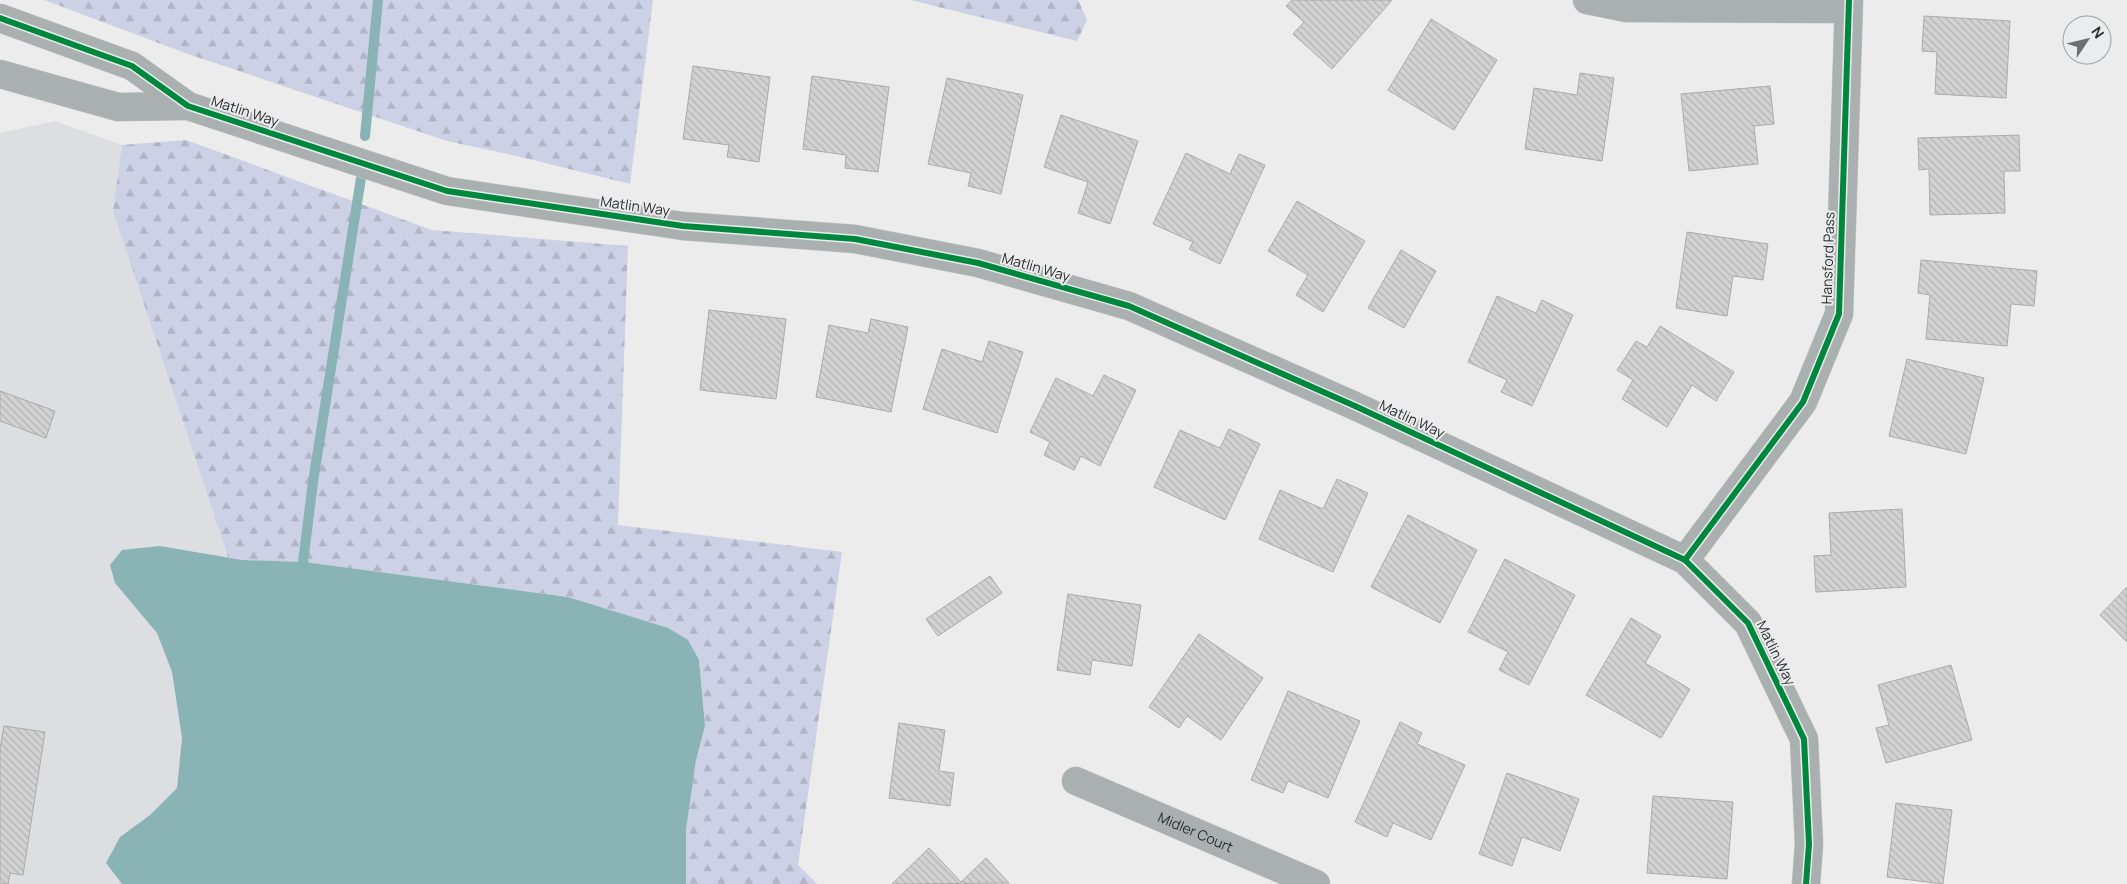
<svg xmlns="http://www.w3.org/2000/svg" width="2127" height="884" font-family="Manrope,sans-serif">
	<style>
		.built { fill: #dddee1 }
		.forest { fill: url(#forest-firs) }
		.water { fill: #89b3b5 }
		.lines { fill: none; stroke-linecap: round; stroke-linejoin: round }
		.stream { stroke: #89b3b5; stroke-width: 10 }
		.building { fill: url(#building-back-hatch); stroke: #ababab }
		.street-casing { stroke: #c9c9ca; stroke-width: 29 }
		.street { stroke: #aab0b0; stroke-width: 28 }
		.cycleway-casing { stroke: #ebeced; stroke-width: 9 }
		.cycleway { stroke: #00873e; stroke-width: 6 }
		.labels { text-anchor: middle; stroke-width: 4; stroke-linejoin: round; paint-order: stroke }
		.street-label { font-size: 14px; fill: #2c2c2d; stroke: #ebeced }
	</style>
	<defs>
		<pattern id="forest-firs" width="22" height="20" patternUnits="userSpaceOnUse" patternTransform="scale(1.25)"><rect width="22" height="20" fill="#cdd1e5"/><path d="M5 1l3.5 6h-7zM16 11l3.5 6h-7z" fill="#b0b4c5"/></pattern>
		<pattern id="building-back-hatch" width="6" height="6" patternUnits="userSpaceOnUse" patternTransform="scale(1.25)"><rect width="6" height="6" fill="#d3d2d2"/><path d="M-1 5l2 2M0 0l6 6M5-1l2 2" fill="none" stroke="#b5b4b5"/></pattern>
	</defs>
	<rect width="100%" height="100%" fill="#ececec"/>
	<!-- built -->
	<path class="built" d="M55,121l67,24 -9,66 115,346 -68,-11 -45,37 42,49 15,40 10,66 -5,50 -27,27 -30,22 -13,26 15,21h-122v-751z"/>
	<!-- forest -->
	<g class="forest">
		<path d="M44,0h609l-23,184 -109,-27 -74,-16 -259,-87z"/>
		<path d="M910,0h168l9,20 -10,21z"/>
		<path d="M186,140l246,90 196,16 -10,279 224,27 -44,313 19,19h-131v-54l10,-70 9,-34 -6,-66 -131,-63 -265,-35 -60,-2 -15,-3 -115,-346 9,-66z"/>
	</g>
	<!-- water -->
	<path class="water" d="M160,546l83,14 61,2 264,35 100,31 20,12 11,20 6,66 -9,34 -10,70v54h-564l-16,-21 14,-26 30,-22 27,-27 5,-50 -10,-66 -15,-39 -42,-50 -5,-18 12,-15z"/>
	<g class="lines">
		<!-- stream -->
		<g class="stream">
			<path d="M365,136l13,-136"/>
			<path d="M309,574l-6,-12 10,-80 48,-304"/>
		</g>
	</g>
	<!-- building -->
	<g class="building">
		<path d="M1292,0h100l-60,69 -39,-35 11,-12 -18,-16z"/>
		<path d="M1924,16l86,5 -4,77 -71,-4 2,-42 -15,-1z"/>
		<path d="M1431,19l66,41 -43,70 -66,-40z"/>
		<path d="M693,66l77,11 -11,85 -32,-5 2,-12 -46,-6z"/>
		<path d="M1580,73l34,5 -12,83 -77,-12 9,-61 43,7z"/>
		<path d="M812,76l77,11 -11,85 -33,-4 1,-13 -43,-6z"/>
		<path d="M947,78l76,17 -22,99 -33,-8 3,-13 -43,-9z"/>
		<path d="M1770,86l4,38 -20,2 4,38 -69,7 -8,-77z"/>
		<path d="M1061,115l77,26 -28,83 -32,-11 10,-31 -44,-15z"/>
		<path d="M2019,135l1,36h-16l1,42 -75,2 -1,-46 -10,1 -1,-32z"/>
		<path d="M1186,153l44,21 9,-20 26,11 -45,99 -31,-15 4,-7 -40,-18z"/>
		<path d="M1297,201l68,40 -42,71 -27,-17 12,-20 -40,-24z"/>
		<path d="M1687,232l81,12 -5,36 -30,-4 -6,40 -51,-8z"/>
		<path d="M1401,250l35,21 -32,57 -36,-20z"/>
		<path d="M1921,260l116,11 -3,35 -23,-2 -4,42 -81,-7 4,-44 -12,-2z"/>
		<path d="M1497,296l39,17 6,-13 31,15 -41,91 -31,-14 6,-12 -39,-18z"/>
		<path d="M709,310l77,9 -10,80 -76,-9z"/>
		<path d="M871,319l37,8 -17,85 -75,-15 13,-72 39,8z"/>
		<path d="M1660,326l74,46 -18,29 -24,-16 -25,42 -45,-28 11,-19 -16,-10 19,-29 11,6z"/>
		<path d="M989,341l34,11 -26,81 -74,-24 19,-60 40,13z"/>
		<path d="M1907,359l77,19 -18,76 -77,-18z"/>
		<path d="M1104,375l32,15 -36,76 -19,-10 -7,14 -30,-15 6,-13 -20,-10 26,-54 37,18z"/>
		<path d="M0,391l55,20 -9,27 -46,-17z"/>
		<path d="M1229,429l31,15 -35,76 -71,-33 26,-57 40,18z"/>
		<path d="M1337,479l31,14 -35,79 -74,-33 21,-49 43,19z"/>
		<path d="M1902,509l4,78 -90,5 -2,-36 17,-1 -2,-42z"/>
		<path d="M1408,515l69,35 -37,73 -69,-36z"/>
		<path d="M1505,559l70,36 -46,90 -30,-15 9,-18 -40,-20z"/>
		<path d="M990,576l12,17 -64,43 -12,-17z"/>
		<path d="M2127,587v55l-27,-27z"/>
		<path d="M1068,594l73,11 -9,61 -40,-6 -2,15 -33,-5z"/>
		<path d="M1631,618l30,18 -16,27 45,26 -29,49 -75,-43z"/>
		<path d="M1199,634l64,44 -42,62 -34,-24 -8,12 -30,-21z"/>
		<path d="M1951,665l21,75 -86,23 -10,-35 13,-3 -11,-40z"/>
		<path d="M1288,691l72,30 -32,77 -40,-17 -5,12 -32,-13z"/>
		<path d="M1400,722l22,11 -5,11 48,21 -34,75 -38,-17 -6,14 -32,-15z"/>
		<path d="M899,723l46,7 -6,41 15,2 -4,33 -61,-8z"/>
		<path d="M4,726l41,6 -22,143 -13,-2 -2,11h-8v-135z"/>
		<path d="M1507,773l72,26 -19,52 -38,-14 -10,29 -33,-12z"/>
		<path d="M1653,796l80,6 -6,77 -80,-6z"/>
		<path d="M1896,803l56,7 -9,74 -56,-7z"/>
		<path d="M929,848l32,34 25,-24 23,25 -117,1z"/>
	</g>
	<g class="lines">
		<defs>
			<g id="street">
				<path d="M1587,0l39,8 222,1"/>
				<path d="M0,18l132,48 56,40 259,85 236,35 172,13 123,24 151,43 226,100 330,154 63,63 56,116 5,105 -3,40"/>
				<path d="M0,74l118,33 70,-1"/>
				<path d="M1685,560l118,-158 36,-88 10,-314"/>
				<path id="s1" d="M1076,781l240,103"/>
			</g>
		</defs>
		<!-- street casing -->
		<use href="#street" class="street-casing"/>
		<!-- street -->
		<use href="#street" class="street"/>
		<defs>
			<g id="cycleway">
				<path d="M0,18l132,48 56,40 259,85 236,35 172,13 123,24 151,43 226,100 330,154 63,63 56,116 5,105 -3,40"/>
				<path d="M1685,560l118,-158 36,-88 10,-314"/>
			</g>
		</defs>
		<!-- cycleway casing -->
		<use href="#cycleway" class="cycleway-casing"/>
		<!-- cycleway -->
		<use href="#cycleway" class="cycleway"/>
	</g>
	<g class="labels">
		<!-- street labels -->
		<g class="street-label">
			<text transform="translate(245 111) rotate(18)" y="5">Matlin Way</text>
			<text transform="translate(635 206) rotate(8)" y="5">Matlin Way</text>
			<text transform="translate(1828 258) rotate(-88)" y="5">Hansford Pass</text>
			<text transform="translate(1036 267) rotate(16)" y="5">Matlin Way</text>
			<text transform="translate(1412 419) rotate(25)" y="5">Matlin Way</text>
			<text transform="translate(1776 653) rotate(64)" y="5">Matlin Way</text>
			<text dy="5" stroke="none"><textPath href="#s1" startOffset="130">Midler Court</textPath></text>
		</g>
	</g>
	<!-- north arrow -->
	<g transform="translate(2087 40) rotate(55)"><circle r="24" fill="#ebeced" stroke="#9f9fa0"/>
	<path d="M0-4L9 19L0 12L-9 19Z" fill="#6f6f70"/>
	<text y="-8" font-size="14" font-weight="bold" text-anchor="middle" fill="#2c2c2d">N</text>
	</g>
</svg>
